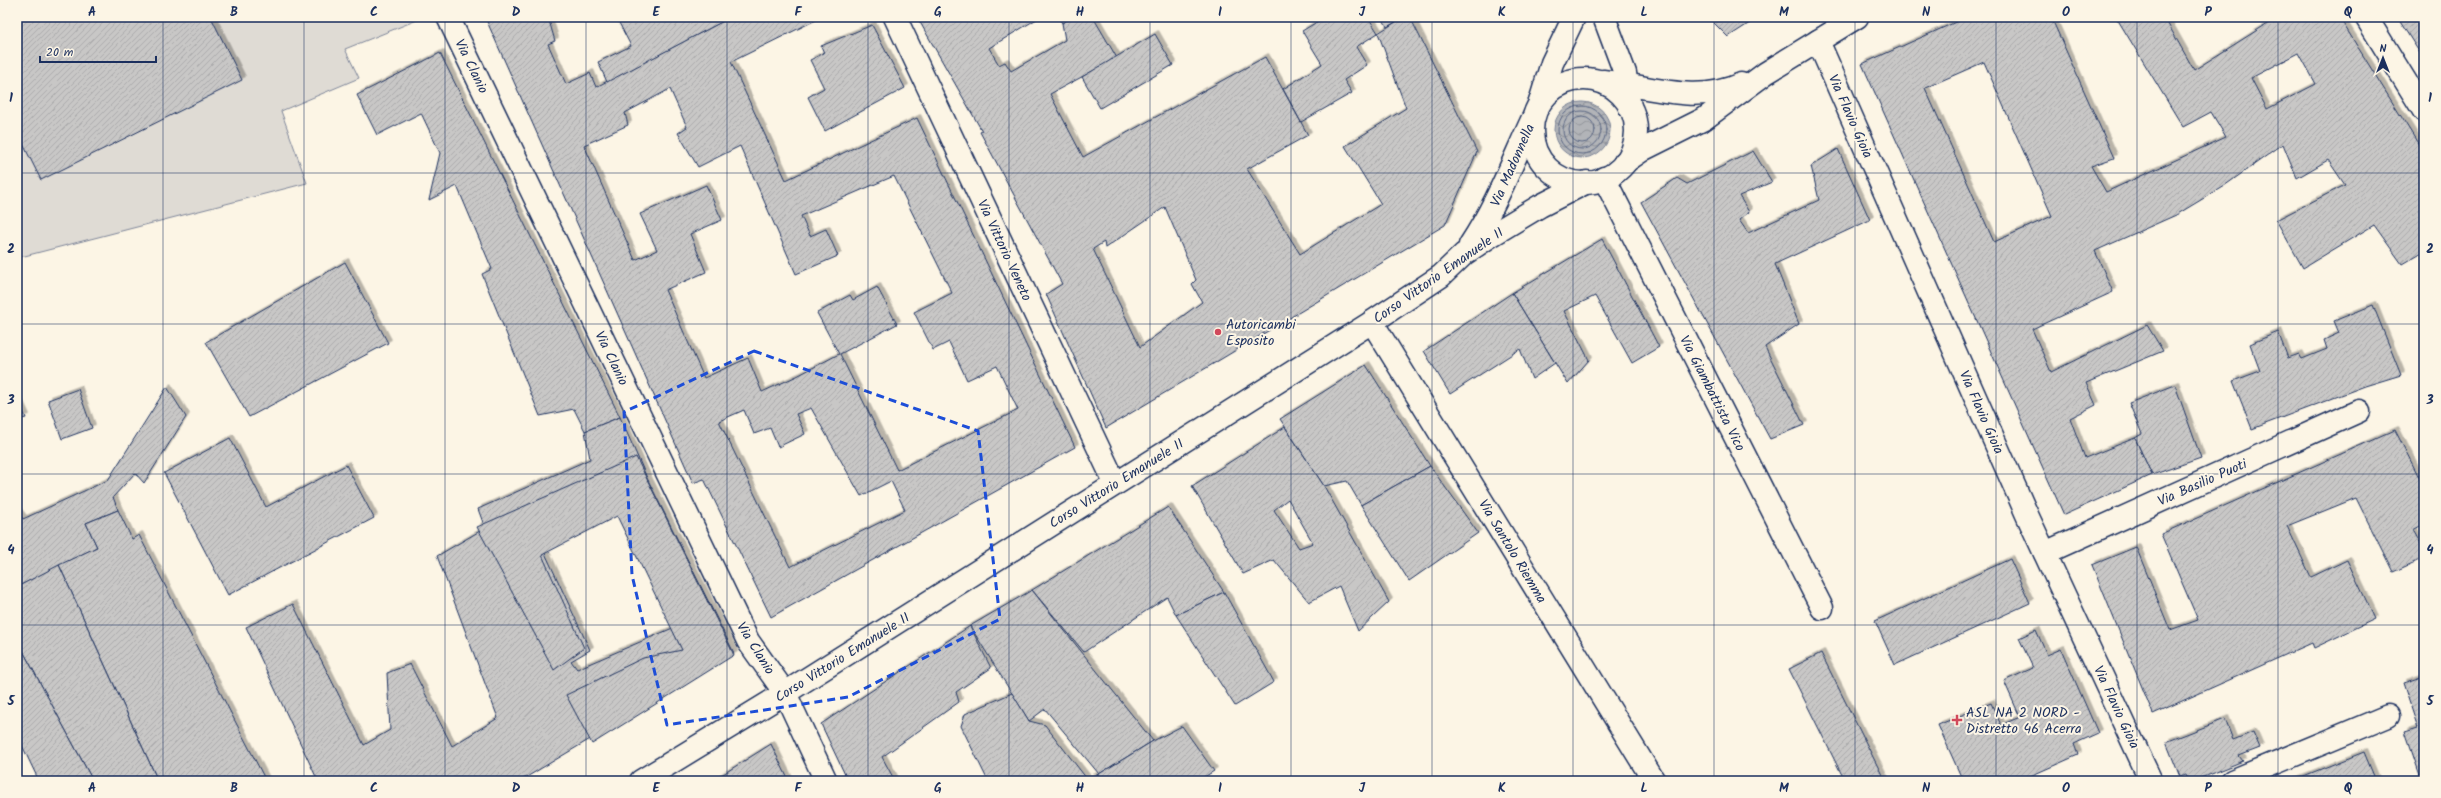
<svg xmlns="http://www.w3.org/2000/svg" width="2441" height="798" font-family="Kalam,sans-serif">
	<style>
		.green { fill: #dfdbd4; stroke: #7d8599 }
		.water { fill: url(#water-waves); stroke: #767f94 }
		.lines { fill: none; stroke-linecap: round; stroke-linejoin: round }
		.shore { stroke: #576482; stroke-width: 1 }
		.building { fill: url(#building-hatch); stroke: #1b2f5e; fill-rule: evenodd; filter: url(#shadow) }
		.minor-casing { stroke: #1b2f5e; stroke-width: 25 }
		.tertiary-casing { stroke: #1b2f5e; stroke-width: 25 }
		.secondary-casing { stroke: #1b2f5e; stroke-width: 25 }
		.minor { stroke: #fcf5e5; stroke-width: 22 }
		.tertiary { stroke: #fcf5e5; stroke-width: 22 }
		.secondary { stroke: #fcf5e5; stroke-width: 22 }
		.marked { fill: none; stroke: #1d4ed8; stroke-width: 3; stroke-dasharray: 8 5; stroke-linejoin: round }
		.grid { fill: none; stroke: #1b2f5e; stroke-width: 1; stroke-opacity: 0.55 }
		.poi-dot { fill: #d1495b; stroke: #fcf5e5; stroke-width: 1.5 }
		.labels { text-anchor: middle; stroke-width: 4; stroke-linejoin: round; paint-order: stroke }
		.street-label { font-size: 14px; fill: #1b2f5e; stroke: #fcf5e5 }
		.poi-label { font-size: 14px; fill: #1b2f5e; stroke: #fcf5e5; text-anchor: start }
		.neatline { fill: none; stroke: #1b2f5e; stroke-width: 1.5 }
		.grid-label { font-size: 13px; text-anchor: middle; font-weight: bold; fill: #1b2f5e }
	</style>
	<defs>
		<pattern id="water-waves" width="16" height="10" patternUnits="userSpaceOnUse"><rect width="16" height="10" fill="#b2b4b8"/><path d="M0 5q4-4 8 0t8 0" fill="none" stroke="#909399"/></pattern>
		<pattern id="building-hatch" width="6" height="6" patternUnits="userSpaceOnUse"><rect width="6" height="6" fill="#c8c7c6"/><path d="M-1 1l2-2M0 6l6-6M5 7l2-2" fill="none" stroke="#ababac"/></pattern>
		<filter id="shadow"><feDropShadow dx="3.5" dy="-3.5" stdDeviation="0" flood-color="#0004"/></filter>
	</defs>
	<rect width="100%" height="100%" fill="#fcf5e5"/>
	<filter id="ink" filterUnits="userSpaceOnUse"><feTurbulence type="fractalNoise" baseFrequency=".025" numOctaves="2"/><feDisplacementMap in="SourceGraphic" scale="8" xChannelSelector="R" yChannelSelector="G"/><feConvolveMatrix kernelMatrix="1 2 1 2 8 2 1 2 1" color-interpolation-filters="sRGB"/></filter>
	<g filter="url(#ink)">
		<!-- green -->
		<path class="green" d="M17,17h404l1,1 -77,31 14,29 -78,33 26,72 -290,75z"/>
		<!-- water -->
		<circle class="water" cx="1582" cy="130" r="28"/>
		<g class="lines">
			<!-- shore -->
			<g class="shore">
				<circle cx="1582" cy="130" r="24"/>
				<circle cx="1582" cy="130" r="19"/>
				<circle cx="1582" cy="130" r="13"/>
			</g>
		</g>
		<!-- building -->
		<g class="building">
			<path d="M17,17h194l31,63 -201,100 -24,-48z"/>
			<path d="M485,17h63l7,24 -7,3 18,40 24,-11 6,14 135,-70h91l-91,45 55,118 131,-62 158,329 -304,170 -67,-138 -11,4zM670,89l17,38 -9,6 20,34 42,-21 56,128 42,-18 -12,-27 -16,7 -9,-20 93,-40 58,117 -38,19 19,38 16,-8 18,38 30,-14 21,44 -121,60 -57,-116 57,-30 -20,-37 -24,13 -3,-5 -33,18 22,41 -42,22 -35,16 -14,-34 -44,20 -39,-88 41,-18 -16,-38 32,-14 -16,-35 -66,29 17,36 -22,10 -51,-115 44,-20 -3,-12zM811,408l50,88 30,-15 14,29 -115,57 -71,-146 25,-11 10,24 16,-6 8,19 27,-13 -9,-20z"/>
			<path d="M616,17h115l-124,65 -9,-20 33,-16z"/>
			<path d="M917,17h123l-51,31 10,17 6,-3 6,9 54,-31 -3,-17 10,-6h21l24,41 -67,36 33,63 182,-100 43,78 -61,34 53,85 81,-50 -36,-58 61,-38 -28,-75 26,-16h6l67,135 -32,73 -339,203 -60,-134 16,-10 -82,-152 2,-1zM1165,207l31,73 -4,4 10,18 -62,45 -47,-98 11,-7 1,6z"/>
			<path d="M1058,17h14l-10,6z"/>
			<path d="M1325,17h43l10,16 -22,14 11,18 -23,15 8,13 -51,29 -18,-33 39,-25 -20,-33z"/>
			<path d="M1382,17h22l-17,10z"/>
			<path d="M1708,17h51l-31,20z"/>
			<path d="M1967,17h84l63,141 -23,8 15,26 120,-55 -15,-25 -28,15 -67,-110h48l30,53 84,-53h61l85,136v98l-22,13 -28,-39 -71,43 -27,-48 69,-35 -17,-25 -31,18 -14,-34 -59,42 -48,29 -81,36 18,41 -81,37 19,43 96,-47 16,26 -77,32 10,22 -26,13 15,40 50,-20 17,37 -88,40 -202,-451zM2299,53l17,31 -49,25 -16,-31zM1984,62l68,154 -58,26 -69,-154z"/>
			<path d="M2397,17h27v40l-1,1z"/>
			<path d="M872,25l33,63 -80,43 -17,-34 16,-9 -14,-28 14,-7 -3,-7z"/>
			<path d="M1155,34l18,31 -73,43 -18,-31z"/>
			<path d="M440,53l180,364 -35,14 -11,-22 -34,7 -58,-142 10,-5 -35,-83 -28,14 11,-47 -19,-40 -44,22 -20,-40z"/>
			<path d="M1838,149l32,71 -95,44 24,60 -34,23 39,78 -34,14 -129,-237 36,-24 10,6 66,-33 19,31 -33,14 10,16 -10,8 9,13 71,-33 -8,-34z"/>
			<path d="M1602,239l57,108 -27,16 -37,-67 -31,15 25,49 -21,24 -56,-91z"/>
			<path d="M345,262l43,81 -139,74 -43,-75z"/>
			<path d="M1512,293l43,70 -23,16 -12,-30 -70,45 -26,-43z"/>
			<path d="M2373,305l28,70 -36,11 -113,43 -19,-48 27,-10 -10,-27 28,-12 10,26 11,-4 3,5 25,-10 -3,-9 15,-7 -5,-12z"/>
			<path d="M1366,365l64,101 -69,39 -14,-24 -23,5 -44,-67z"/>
			<path d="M2175,385l26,73 -49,17 -17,-37 7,-4 -13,-31z"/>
			<path d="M167,387l19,30 -42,66 -9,-10 -22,24 5,13 -32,13 11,24 -80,40v-76l6,8 85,-39z"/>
			<path d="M78,389l14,39 -30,11 -14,-39z"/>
			<path d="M17,398l9,20 -9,2z"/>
			<path d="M620,417l27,61 87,175 -214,128h-202l-72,-154 47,-23 71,141 26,-15 -3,-57 23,-9 42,82 46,-28 -61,-162 48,-28 -7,-19 112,-50 -5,-28zM614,505l61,122 -98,42 -6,-8 19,-11 -52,-112z"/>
			<path d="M1285,427l39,59 65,116 -31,29 -19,-45 -30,16 -35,-42 -31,14 -51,-88zM1288,499l25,44 -14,5 -25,-38z"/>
			<path d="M2395,430l29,57v37l-11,6 11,20v8l-31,14 -37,-74 -69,28 24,51 36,-17 28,59 -61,29 -2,-5 -159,71 -61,-149 44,-18 34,83 28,-10 -37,-86z"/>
			<path d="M230,438l36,69 80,-42 28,53 -146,77 -64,-122z"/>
			<path d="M636,457l98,198 -142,89 -26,-49 77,-37 39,-8 -65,-134 -75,39 42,93 -30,22 -77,-143z"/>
			<path d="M1430,466l48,67 -69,48 -48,-76z"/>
			<path d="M1168,507l56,85 -48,23 -9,-18 -83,55 -52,-62z"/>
			<path d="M118,510l14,29 7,-4 127,246h-108l-99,-216 38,-18 -11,-24z"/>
			<path d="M2010,559l20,44 -135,62 -20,-44z"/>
			<path d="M59,565l99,216h-65l-76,-141v-53z"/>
			<path d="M1032,590l121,151 -54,33 -54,-65 -16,12 -59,-95z"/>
			<path d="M1224,592l50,90 -39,24 -59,-91z"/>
			<path d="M970,626l21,42 -35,24 3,10 -77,55 13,24h-47l-27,-57z"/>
			<path d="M2036,630l11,25 14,-6 37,84 -24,11 4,11 -59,26h-56l-25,-56 53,-22 10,22 19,-8 -16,-36 29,-13 -14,-30z"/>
			<path d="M17,640l76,141h-54l-22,-46z"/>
			<path d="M1821,653l64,128h-40l-56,-112z"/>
			<path d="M2424,676v105h-2l-17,-49 13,-4 -15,-45z"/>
			<path d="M1012,693l17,28 16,4 42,54 12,-5 54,-33 29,-15 32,45 -16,10h-210l-27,-55 4,-12z"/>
			<path d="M2225,719l8,21 20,-8 7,16 -21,8 4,5 -50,20h-4l-3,-6 -6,2 -14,-35z"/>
			<path d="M771,744l18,37h-77z"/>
			<path d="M2364,752l12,29h-85z"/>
		</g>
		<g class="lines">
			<defs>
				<g id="minor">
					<path d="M448,17l300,624 37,52"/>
					<path d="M1604,17l21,56 5,35"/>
					<path d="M2366,17l58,94"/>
					<path d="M1818,41l210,476 123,264"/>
					<path d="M1540,102l12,-39 22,-46"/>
					<path d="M1604,178l218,430"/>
					<path d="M1372,322l282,459"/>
					<path d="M2045,553l314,-142"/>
					<path d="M2232,781l156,-65"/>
				</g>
				<path id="tertiary" d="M895,17l220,466"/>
				<g id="secondary">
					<circle cx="1584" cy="131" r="52"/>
					<path d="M1603,81c48,5 92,24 138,3"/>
					<path d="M1625,162l19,-13 60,-30 62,-46 91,-56"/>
					<path d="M1470,245c26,-39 42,-82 62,-125"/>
					<path d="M785,693l41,88"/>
					<path d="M641,781l144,-88 587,-371 69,-46 23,-22 28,-19 48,-29 47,-24"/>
				</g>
			</defs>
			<!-- minor casing -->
			<use href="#minor" class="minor-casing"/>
			<!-- tertiary casing -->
			<use href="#tertiary" class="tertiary-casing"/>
			<!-- secondary casing -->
			<use href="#secondary" class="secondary-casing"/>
			<!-- minor -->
			<use href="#minor" class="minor"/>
			<!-- tertiary -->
			<use href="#tertiary" class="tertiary"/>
			<!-- secondary -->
			<use href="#secondary" class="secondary"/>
		</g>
	</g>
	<!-- marked area -->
	<path class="marked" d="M754,351l224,80 22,188 -152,78 -181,28 -35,-150 -8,-163z"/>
	<!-- grid -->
	<path class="grid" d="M163,17v764M304,17v764M445,17v764M586,17v764M727,17v764M868,17v764M1009,17v764M1150,17v764M1291,17v764M1432,17v764M1573,17v764M1714,17v764M1855,17v764M1996,17v764M2137,17v764M2278,17v764M17,173h2407M17,324h2407M17,474h2407M17,625h2407"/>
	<!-- markers -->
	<g class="poi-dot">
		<circle cx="1218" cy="332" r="4"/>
		<path d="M1955 714h4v4h4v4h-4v4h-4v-4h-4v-4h4z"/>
	</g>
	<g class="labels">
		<!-- street labels -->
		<g class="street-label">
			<text transform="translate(472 66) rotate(64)" y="5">Via Clanio</text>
			<text transform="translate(1851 116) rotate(66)" y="5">Via Flavio Gioia</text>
			<text transform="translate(1512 165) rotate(-66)" y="5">Via Madonnella</text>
			<text transform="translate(1005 250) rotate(65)" y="5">Via Vittorio Veneto</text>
			<text transform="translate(1438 275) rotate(-35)" y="5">Corso Vittorio Emanuele II</text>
			<text transform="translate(612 358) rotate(64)" y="5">Via Clanio</text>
			<text transform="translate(1713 393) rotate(63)" y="5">Via Giambattista Vico</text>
			<text transform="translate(1982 412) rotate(66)" y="5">Via Flavio Gioia</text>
			<text transform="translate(2202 482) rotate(-24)" y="5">Via Basilio Puoti</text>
			<text transform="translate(1116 483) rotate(-32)" y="5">Corso Vittorio Emanuele II</text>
			<text transform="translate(1513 551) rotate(59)" y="5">Via Santolo Riemma</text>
			<text transform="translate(756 648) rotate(58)" y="5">Via Clanio</text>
			<text transform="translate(842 657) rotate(-32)" y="5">Corso Vittorio Emanuele II</text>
			<text transform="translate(2117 707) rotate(65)" y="5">Via Flavio Gioia</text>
		</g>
		<!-- poi labels -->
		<g class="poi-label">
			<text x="1226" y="329">Autoricambi<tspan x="1226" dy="16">Esposito</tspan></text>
			<text x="1966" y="717">ASL NA 2 NORD -<tspan x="1966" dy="16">Distretto 46 Acerra</tspan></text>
		</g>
	</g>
	<!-- margin -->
	<rect width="2441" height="798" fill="none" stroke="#fcf5e5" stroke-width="44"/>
	<!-- north arrow -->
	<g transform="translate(2383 58)" stroke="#fcf5e5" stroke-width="3" paint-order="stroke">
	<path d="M0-3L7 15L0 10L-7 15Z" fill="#1b2f5e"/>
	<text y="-6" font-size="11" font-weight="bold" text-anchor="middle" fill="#1b2f5e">N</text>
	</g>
	<!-- scale -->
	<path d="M40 56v6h116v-6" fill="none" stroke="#1b2f5e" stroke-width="2"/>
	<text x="46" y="56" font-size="12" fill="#1b2f5e" stroke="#fcf5e5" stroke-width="3" paint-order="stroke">20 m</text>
	<rect x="22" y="22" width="2397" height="754" class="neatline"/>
	<g class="grid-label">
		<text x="92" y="16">A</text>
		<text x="234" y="16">B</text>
		<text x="374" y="16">C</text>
		<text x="516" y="16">D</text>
		<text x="656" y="16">E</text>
		<text x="798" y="16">F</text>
		<text x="938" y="16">G</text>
		<text x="1080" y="16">H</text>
		<text x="1220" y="16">I</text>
		<text x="1362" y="16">J</text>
		<text x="1502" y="16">K</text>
		<text x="1644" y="16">L</text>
		<text x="1784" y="16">M</text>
		<text x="1926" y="16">N</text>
		<text x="2066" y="16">O</text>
		<text x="2208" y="16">P</text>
		<text x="2348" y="16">Q</text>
		<text x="11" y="102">1</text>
		<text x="2430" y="102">1</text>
		<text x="11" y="253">2</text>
		<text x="2430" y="253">2</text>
		<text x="11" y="404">3</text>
		<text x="2430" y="404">3</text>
		<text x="11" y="554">4</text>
		<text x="2430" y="554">4</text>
		<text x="11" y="705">5</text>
		<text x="2430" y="705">5</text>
		<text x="92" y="792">A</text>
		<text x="234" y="792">B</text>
		<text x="374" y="792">C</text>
		<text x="516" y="792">D</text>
		<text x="656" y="792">E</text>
		<text x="798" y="792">F</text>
		<text x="938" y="792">G</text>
		<text x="1080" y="792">H</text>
		<text x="1220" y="792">I</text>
		<text x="1362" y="792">J</text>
		<text x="1502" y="792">K</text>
		<text x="1644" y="792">L</text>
		<text x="1784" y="792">M</text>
		<text x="1926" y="792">N</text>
		<text x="2066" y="792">O</text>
		<text x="2208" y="792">P</text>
		<text x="2348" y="792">Q</text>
	</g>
</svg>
